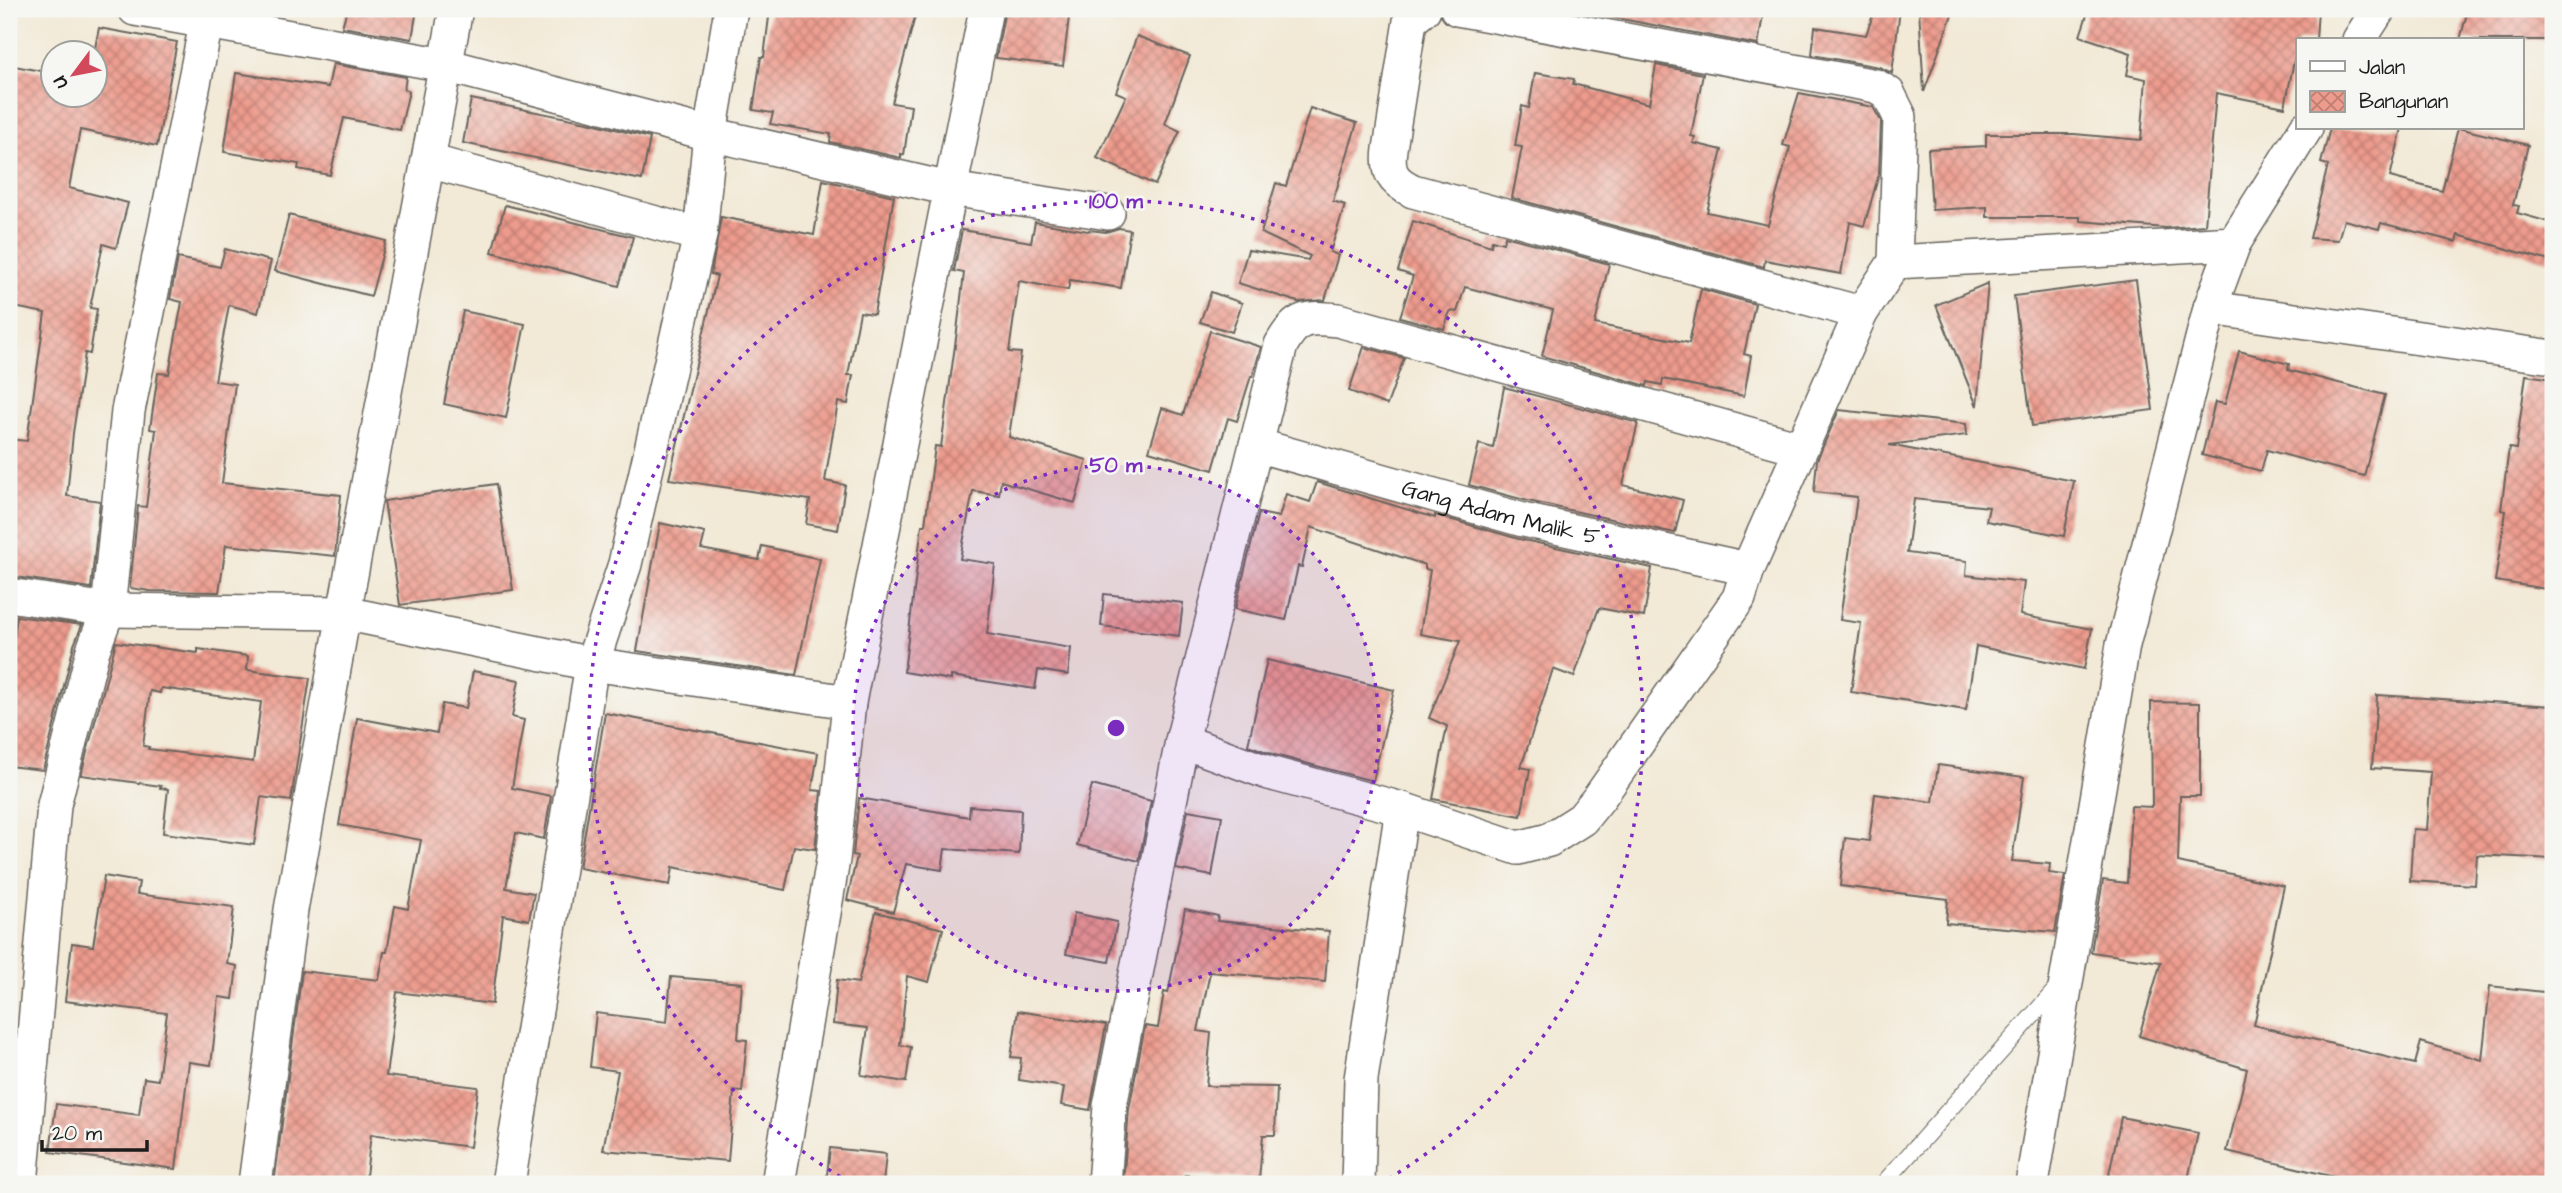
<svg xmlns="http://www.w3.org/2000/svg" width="2562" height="1193" font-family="'Architects Daughter',sans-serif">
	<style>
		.building { fill: url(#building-cross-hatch); fill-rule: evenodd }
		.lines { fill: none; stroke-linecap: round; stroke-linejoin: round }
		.service-casing { stroke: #67645d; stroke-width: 18 }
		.minor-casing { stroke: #67645d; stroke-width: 36 }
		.service { stroke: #fff; stroke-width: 16 }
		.minor { stroke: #fff; stroke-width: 33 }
		.ring { fill: none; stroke: #7b2cbf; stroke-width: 3.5; stroke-dasharray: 3.5 7 }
		.labels { text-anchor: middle; stroke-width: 5; stroke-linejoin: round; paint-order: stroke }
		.street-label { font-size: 23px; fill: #1c1c1c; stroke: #f6f6f2 }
		.centre { fill: #7b2cbf; stroke: #f6f6f2; stroke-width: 3.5 }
		.ring-label { font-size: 21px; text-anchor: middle; font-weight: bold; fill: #7b2cbf; stroke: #f6f6f2; stroke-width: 5; stroke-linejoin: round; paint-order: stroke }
	</style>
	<defs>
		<pattern id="building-cross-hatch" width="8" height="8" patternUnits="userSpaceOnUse" patternTransform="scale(1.75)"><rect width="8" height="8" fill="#ed9b8d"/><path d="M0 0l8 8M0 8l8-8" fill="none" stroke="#bf7e72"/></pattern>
	</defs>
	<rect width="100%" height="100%" fill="#f6f6f2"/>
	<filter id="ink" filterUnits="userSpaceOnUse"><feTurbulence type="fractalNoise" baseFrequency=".0143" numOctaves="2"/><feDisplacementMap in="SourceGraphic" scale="14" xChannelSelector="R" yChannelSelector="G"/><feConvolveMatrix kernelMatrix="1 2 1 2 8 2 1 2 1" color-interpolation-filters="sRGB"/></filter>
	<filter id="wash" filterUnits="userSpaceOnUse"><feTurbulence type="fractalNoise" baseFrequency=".00686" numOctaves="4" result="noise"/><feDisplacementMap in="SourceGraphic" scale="28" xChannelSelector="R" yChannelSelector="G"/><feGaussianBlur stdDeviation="1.57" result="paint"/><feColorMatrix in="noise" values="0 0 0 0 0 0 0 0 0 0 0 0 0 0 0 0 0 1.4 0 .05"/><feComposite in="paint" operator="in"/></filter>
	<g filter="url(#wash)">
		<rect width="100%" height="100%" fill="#f2e9d6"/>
		<g id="blocks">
			<!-- building -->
			<g class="building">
				<path d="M347,9h70l-5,30 -70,-12z"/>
				<path d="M770,9h147l-25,94 19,3 -7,49 -3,-1v4l-71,-16 1,-8 -61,-10 3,-11 -20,-3 8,-53h3z"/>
				<path d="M1005,9h65l-7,57 -67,-8z"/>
				<path d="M1569,9h195l-6,36z"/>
				<path d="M1875,9h25l-8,64 -13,-6 -67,-12 3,-28 51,8z"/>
				<path d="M1919,9h35l-30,83z"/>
				<path d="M2089,9h229l-2,31h-18l-13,67 -69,-14 -11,132 -39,3 -86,-7v-4h-93v-10l-55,3 -4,-61 58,-3v-12h88l67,6 5,-61 -19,-4 4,-22 -51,-17z"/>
				<path d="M2468,9h85v31h-93z"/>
				<path d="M99,28l78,14 -20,104 -77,-16 -11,58 59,15 -12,45 -13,-4 -13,64 7,1 -7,45 -5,-1 -12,80 -6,63 33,5 -9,87 -82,-12v-137l18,2 18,-128 -36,-7v-241l43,8v21h42v-41z"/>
				<path d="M1137,36l53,20 -25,68 15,7 -25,54 -58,-27 29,-62 -10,-4z"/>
				<path d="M333,64l73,13 -2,13 5,1 -9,39 -56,-12 -14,57 -32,-6 1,-5 -75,-12 12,-79 92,14z"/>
				<path d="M1656,65l47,9 -12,62 4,1 -2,6 29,7 -15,62 61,13 22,-78 -7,-2 16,-52 74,14 8,14 -2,53 -15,52 -14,-4 -9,52 -76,-14 -1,7 -252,-69 10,-51 -7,-1 7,-40 7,2 6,-35 39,6 -1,5 76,20z"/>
				<path d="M471,99l121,24 58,15 -8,42 -179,-37z"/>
				<path d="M1310,108l47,15 -24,78 12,4 -15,47 8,3 -13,45 -27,2 -60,-19 10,-33 60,10 2,-4 -49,-23 15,-50 10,3z"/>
				<path d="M2330,128h72l-12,49 52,14 16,-63 70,17 -15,60 6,1 -2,7 36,10v39l-95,-27 -2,7 -75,-19 -2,6 -35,-9 -6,20 -28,-2 18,-73 -7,-2z"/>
				<path d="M823,180l71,16 -20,118 -14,-2 -12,63h5l-5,29 -10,-2 -13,79 20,4 -7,45 -32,-6 4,-24 -141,-21 48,-203 -6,-2 10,-57 93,18z"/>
				<path d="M505,205l128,32 -14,49 -127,-34z"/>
				<path d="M289,215l97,26 -15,55 -96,-25z"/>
				<path d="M1413,221l78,25 1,-6 11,3 2,-7 104,28 -14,60 94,19 12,-54 54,15 -11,50 7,2 -7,40 -81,-17 -1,6 -14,-3 -1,4 -105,-30 11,-46 -88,-23 -8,25 -7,-1 -6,18 -44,-12 13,-41 -15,-5z"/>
				<path d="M1035,222l53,9 1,-1 17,2 13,-4 11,2 -9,58 -51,-8 -2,10 -49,-9 -10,71 12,1 -12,84 78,23 -12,43 -74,-22 -2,14 -26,-4 -13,68 35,5 -8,70 84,14 -3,27 -30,-5 -3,19 -84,-13v4l-47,-8 18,-147h3l10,-79 6,1 16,-116 7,-58 -10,-2 8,-41 69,12z"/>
				<path d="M225,249l46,12 -13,52 -29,-8 -14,76 20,3 -13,99 119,12 -6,61 -109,-11 -7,47 -69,-1 -20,-3 8,-82 8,1 10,-77 -6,-1 8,-56 11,1 13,-72 -12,-3 8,-41 42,9z"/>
				<path d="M2136,280l17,130 -121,16 -18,-130z"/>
				<path d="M1988,283l-11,123 -41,-101z"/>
				<path d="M1211,292l31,11 -10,29 -32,-10z"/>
				<path d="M463,311l62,13 -19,94 -62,-14z"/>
				<path d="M1210,331l51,16 -8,29h-2l-14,45 -9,-3 -15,52 -64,-19 13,-43 21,7z"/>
				<path d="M1364,347l40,11 -17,47 -38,-14z"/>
				<path d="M2239,351l50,13 -1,6 97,25 -21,81 -97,-26 -6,21 -59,-16 13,-53 10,2z"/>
				<path d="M2526,375l27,4v211l-58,-9 11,-70 -5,-1 8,-62 7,1z"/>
				<path d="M1504,387l134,36 -15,62 60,15 -8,33 -147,-32 -59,-16 10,-41 14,4z"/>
				<path d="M1839,410l127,14 1,11 -78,10 185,36 -10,55 -78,-15 3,-14 -75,-8 -7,54 60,8 -1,14 58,7 -4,33 72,14 -8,40 -108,-23 -10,64 -115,-18 10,-69 -21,-3 17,-123 -43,-5 3,-32z"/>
				<path d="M1317,482l118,36v-3l84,24 133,29 -8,49 -45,-9 -25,69 -21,-8 -32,98 9,2 -9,47 -88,-17 14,-73 -18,-8 31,-77 -40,-7 10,-64 -5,-1v-4l-114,-38 -9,40 -4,-1 -12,54 -51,-11 24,-96 20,4 7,-23 24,8z"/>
				<path d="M496,484l17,106 -113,15 -16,-104z"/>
				<path d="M660,523l45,10 -4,16 58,11 3,-14 58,13 -24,116 -159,-24z"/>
				<path d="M1104,594l79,9 -4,33 -78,-10z"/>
				<path d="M17,616l65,9 -8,20 -31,125 -34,-4v-90z"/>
				<path d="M116,642l82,11v-4l50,7 -1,14 63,8 -19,123 -30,-4 -7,48 -91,-12 5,-44 -8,-1 1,-2 -80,-11zM161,688l100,14 -8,60 -105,-13 1,-2 -6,-1 7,-55 10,2z"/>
				<path d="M1267,660l127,30 -21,91 -98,-26 -27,-10z"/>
				<path d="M473,671l46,9 -7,37 12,3 -12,68 39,8 -7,43 -28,-6 -10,55 28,5 -5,27 -26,-5 -11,89 -95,-12 -11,84 92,11 -8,60 -99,-13 -6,50h-91l28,-213 77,9 5,-28h3l8,-46 13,3 13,-69 -82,-15 18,-107 80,15 5,-29 24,4z"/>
				<path d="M2377,695l176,11v153l-76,-4 -2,30 -65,-4 3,-52 14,1 4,-58 -59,-4z"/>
				<path d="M2151,702l49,1v93h-20l-2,66 106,24 -30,139 161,39 6,-22 61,18 8,-74 63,7v191h-190l-136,-33 20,-82 -108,-33 22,-74 -70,-10 12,-72 24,3 4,-77 21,1z"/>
				<path d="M605,713l213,40 -6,37 9,1 -6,58 -21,-3 -9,44 -112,-23 -3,18 -91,-17z"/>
				<path d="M1938,765l86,12 -12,84 38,3 -1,9 16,2 -10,57 -109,-9 2,-24 -108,-13 5,-48 24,3 6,-47 58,8z"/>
				<path d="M1092,785l59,16 -12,60 -62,-16z"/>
				<path d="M859,798l110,19 1,-11 51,4 -2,44 -74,-5 -3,21 -36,-6 -13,48 -46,-12 10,-44 -4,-1z"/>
				<path d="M1188,810l34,6 -10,60 -36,-7z"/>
				<path d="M104,876l35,6 -2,12 97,13 -7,57 10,2 -4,33 -14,-2 -8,68 -22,-3 -13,107 -126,-17 6,-48 83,11 5,-37 14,2 9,-67 -102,-12 7,-58 21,3z"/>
				<path d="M1185,909l33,7 -1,5 112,10 -4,51 -115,-10 -12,59 13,2 -5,53 71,1 -2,48h-12l-4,45 -74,-5 1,9h-63l6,-75 16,-83 13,2 6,-36 4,1z"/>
				<path d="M876,912l67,17 -14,53 -22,-6 -7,69 11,2 -5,35 -45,-7 7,-47 -35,-4 4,-44 21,3z"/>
				<path d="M1074,913l43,9 -8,40 -43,-8z"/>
				<path d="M671,977l71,6 -4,56 9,1 -5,52 -8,-1 -6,70 -125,-11 15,-79 -28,-4 6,-54 71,9z"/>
				<path d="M1018,1011l88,14 -16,85 -29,-5 3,-18 -45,-7 2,-22 -10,-1z"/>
				<path d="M2121,1117l77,16 -11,51h-80z"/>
				<path d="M830,1148l56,6 -3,30h-57z"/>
			</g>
		</g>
	</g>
	<g filter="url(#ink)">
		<use href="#blocks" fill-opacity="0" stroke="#67645d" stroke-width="2"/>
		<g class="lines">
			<defs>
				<path id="service" d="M1883,1184l176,-198"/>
				<g id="minor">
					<path d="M135,9l310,56 265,69 240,55 158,24"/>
					<path d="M1424,9l-14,12 -20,128c-3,23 2,32 23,42l448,122 34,-51 339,-19 72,-115"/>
					<path d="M1457,9l419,77 12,7 12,24 -5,145"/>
					<path d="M2359,40l20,-31"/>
					<path d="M429,161l271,74"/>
					<path d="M2210,308l343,49"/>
					<path id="s1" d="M1256,445l267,75 225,49"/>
					<path d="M9,595l99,15 236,3 248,51 257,38"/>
					<path d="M1182,741l87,32 133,36 116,39 31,-8 33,-21 17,-21 140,-200 9,-29 113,-256"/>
					<path d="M21,1184l33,-379 39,-155 15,-40 20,-199 81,-402"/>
					<path d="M255,1184l36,-274 53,-297 112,-604"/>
					<path d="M508,1184l84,-520 33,-100 75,-329 10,-101 21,-125"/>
					<path d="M778,1184l55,-324 16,-158 137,-693"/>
					<path d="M1104,1184l6,-78 72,-365 99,-396c16,-29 26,-28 57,-25l462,128"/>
					<path d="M1358,1184l3,-105 41,-270"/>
					<path d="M2032,1184l91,-539 87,-337 24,-65"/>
				</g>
			</defs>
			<!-- service casing -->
			<use href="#service" class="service-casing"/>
			<!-- minor casing -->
			<use href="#minor" class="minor-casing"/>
			<!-- service -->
			<use href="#service" class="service"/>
			<!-- minor -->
			<use href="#minor" class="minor"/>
		</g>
	</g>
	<!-- distance rings -->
	<circle cx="1116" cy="728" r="263" fill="#7b2cbf" fill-opacity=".12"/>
	<g class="ring">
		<circle cx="1116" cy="728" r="263"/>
		<path d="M849 1182A527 527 0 1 1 1383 1182"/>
	</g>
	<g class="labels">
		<!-- street labels -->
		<g class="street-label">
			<text dy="8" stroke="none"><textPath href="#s1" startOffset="254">Gang Adam Malik 5</textPath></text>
		</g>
	</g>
	<circle cx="1116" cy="728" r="10" class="centre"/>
	<g class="ring-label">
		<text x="1116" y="208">100 m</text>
		<text x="1116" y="472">50 m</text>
	</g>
	<!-- margin -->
	<rect width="2562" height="1193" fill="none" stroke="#f6f6f2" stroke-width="35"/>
	<!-- legend -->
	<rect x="2296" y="38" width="228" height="91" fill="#f6f6f2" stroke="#9f9f9c" stroke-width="2"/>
	<rect x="2310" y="61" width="35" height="10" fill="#ffffff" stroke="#9f9f9c" stroke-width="2"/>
	<text x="2359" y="74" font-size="21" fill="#1c1c1c">Jalan</text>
	<rect x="2310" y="91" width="35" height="21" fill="url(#building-cross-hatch)" stroke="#9f9f9c" stroke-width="2"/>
	<text x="2359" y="108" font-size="21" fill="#1c1c1c">Bangunan</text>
	<!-- north arrow -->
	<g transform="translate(74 74) rotate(238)"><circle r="33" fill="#f6f6f2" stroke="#9f9f9c" stroke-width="2"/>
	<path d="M0-5L12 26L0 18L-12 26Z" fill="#d1495b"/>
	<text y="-10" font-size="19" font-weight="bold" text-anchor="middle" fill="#1c1c1c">U</text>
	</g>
	<!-- scale -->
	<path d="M42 1140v10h105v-10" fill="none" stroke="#1c1c1c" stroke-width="3.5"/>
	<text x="52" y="1140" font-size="21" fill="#1c1c1c" stroke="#f6f6f2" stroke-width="5" paint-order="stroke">20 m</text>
</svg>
